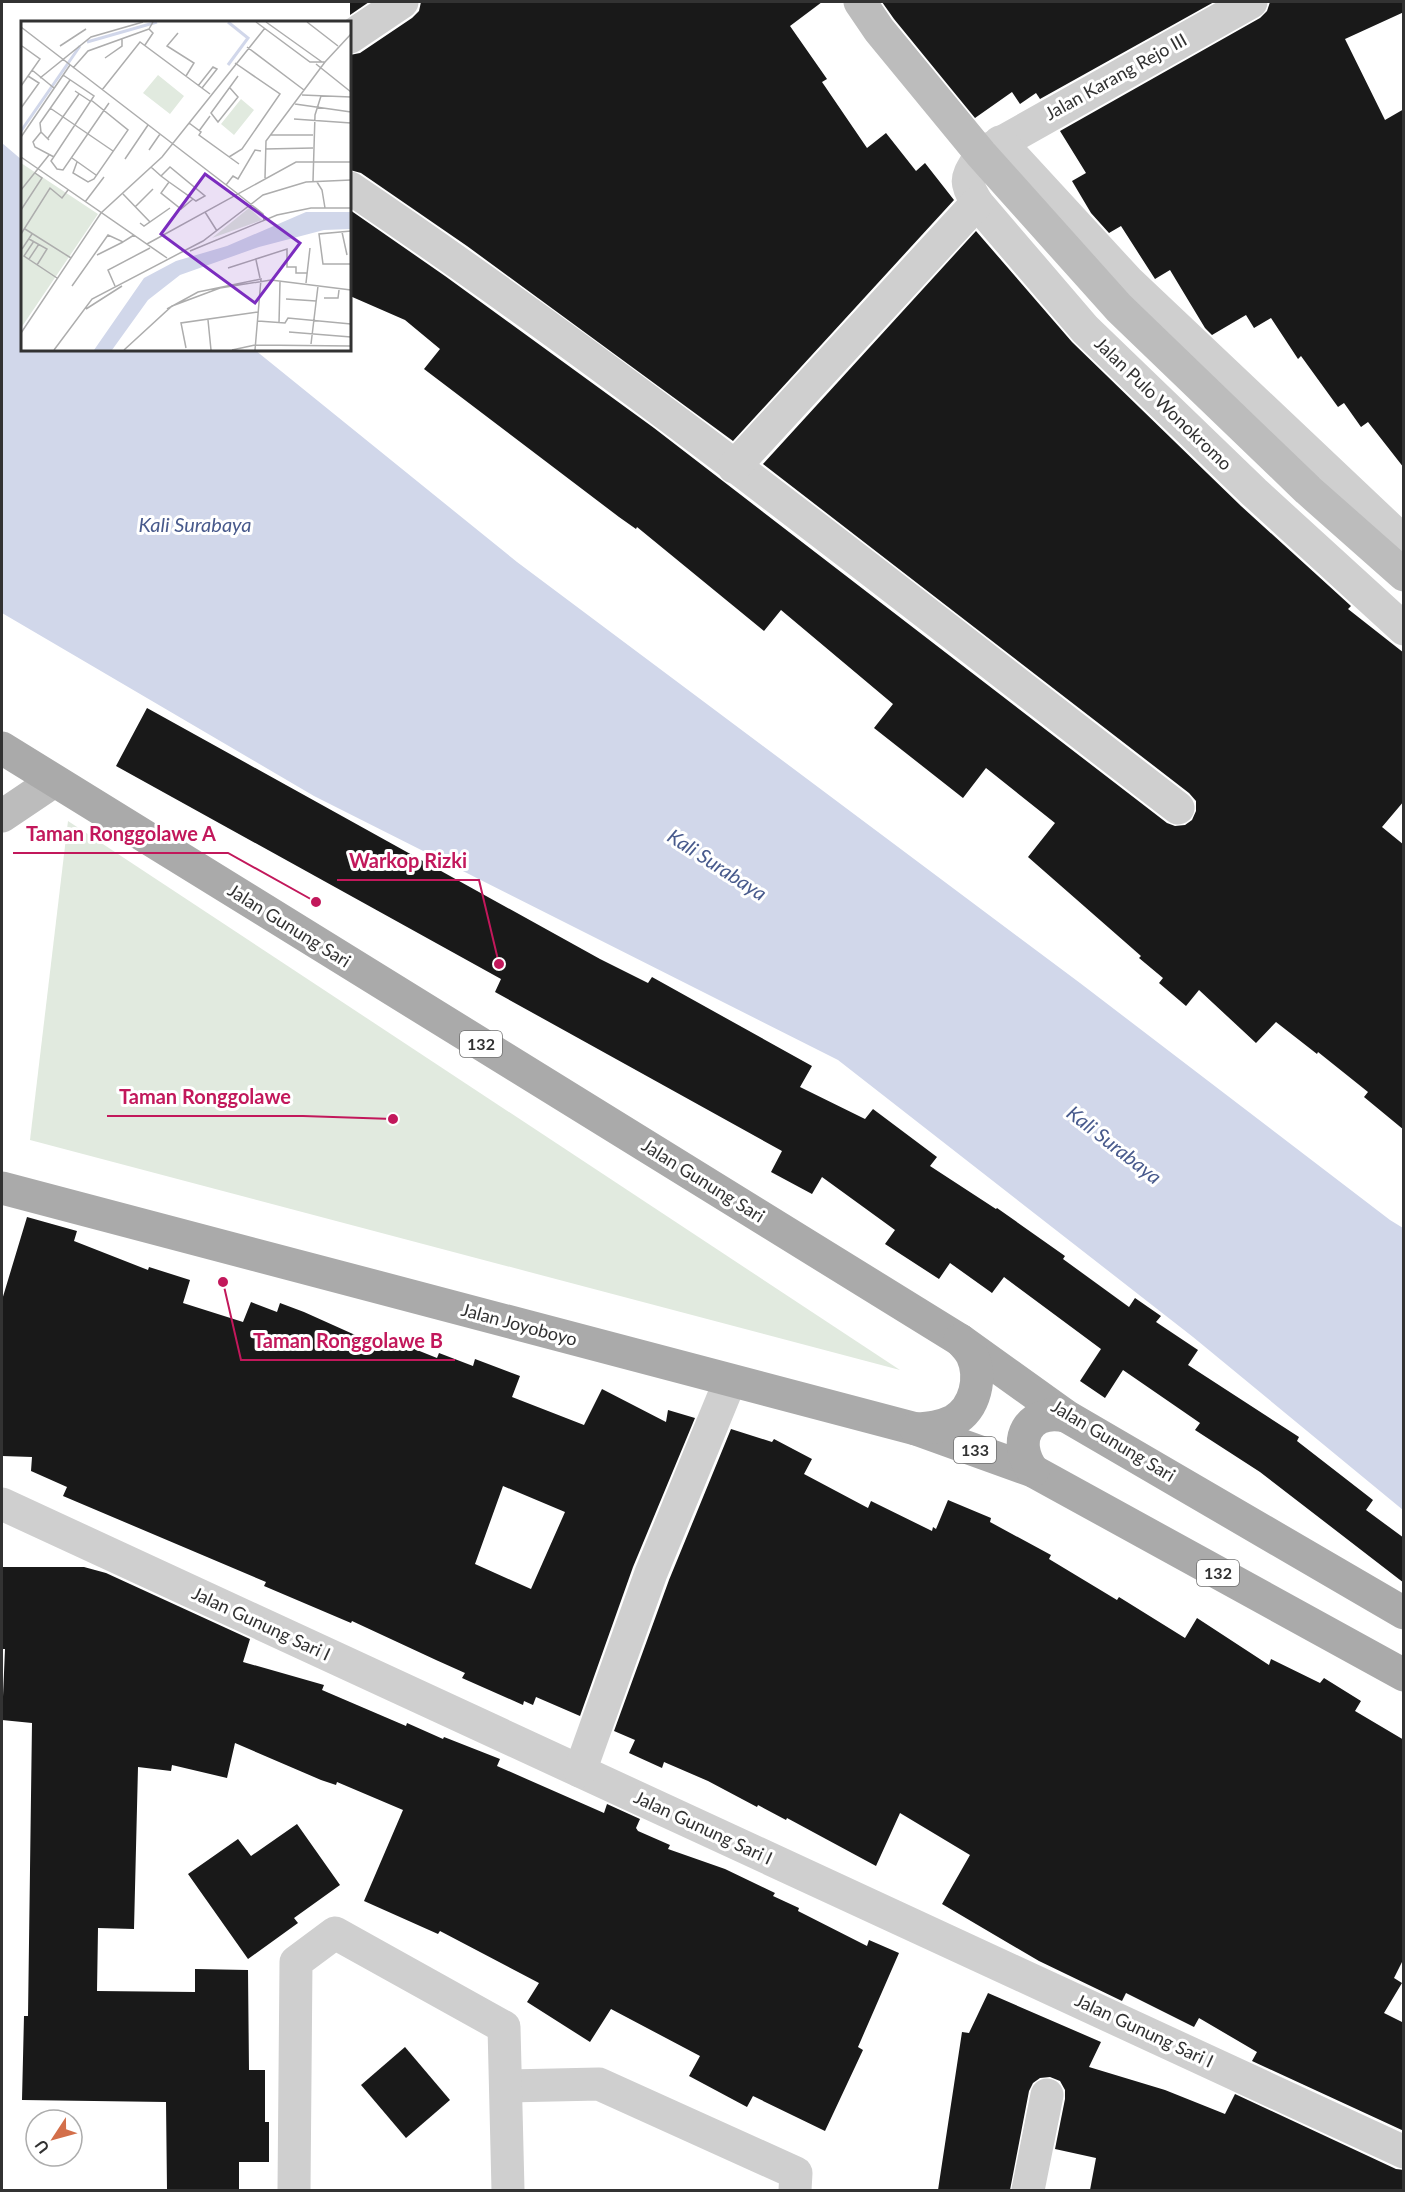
<svg xmlns="http://www.w3.org/2000/svg" width="1405" height="2192" font-family="Lato,sans-serif">
	<style>
		.green { fill: #e1eadf }
		.water { fill: #d1d7ea }
		.building { fill: #191919; fill-rule: evenodd }
		.lines { fill: none; stroke-linecap: round; stroke-linejoin: round }
		.street { stroke: #cfcfcf; stroke-width: 33 }
		.secondary { stroke: #bcbcbc; stroke-width: 33 }
		.primary { stroke: #aaa; stroke-width: 33 }
		.labels { text-anchor: middle; stroke-width: 6; stroke-linejoin: round; paint-order: stroke }
		.shield { fill: #fff; stroke: #707070; stroke-width: 1.5 }
		.shield-label { font-size: 16px; font-weight: bold; fill: #323232 }
		.street-label { font-size: 18px; fill: #323232; stroke: #fff }
		.water-label { font-size: 20px; font-style: italic; fill: #485a8c; stroke: #fff }
		.inset-river { fill: none; stroke: #d1d7ea; stroke-width: 3 }
		.inset-road { fill: none; stroke: #adadad; stroke-width: 1.5 }
		.view { fill: #7b2cbf; fill-opacity: 0.15; stroke: #7b2cbf; stroke-width: 3 }
		.inset-edge { fill: none; stroke: #323232; stroke-width: 3 }
		.leader { fill: none; stroke: #c2185b; stroke-width: 2 }
		.callout-dot { fill: #c2185b; stroke: #fff; stroke-width: 2 }
		.callout-label { font-size: 20px; text-anchor: middle; font-weight: bold; fill: #c2185b; stroke: #fff; stroke-width: 6; stroke-linejoin: round; paint-order: stroke }
	</style>
	<rect width="100%" height="100%" fill="#fff"/>
	<!-- green -->
	<path class="green" d="M68,821l832,549 -870,-230z"/>
	<!-- water -->
	<path class="water" d="M2,143l20,17v190h233l262,212 563,421 310,237 13,8v282l-210,-173 -355,-277 -524,-264 -312,-183z"/>
	<!-- building -->
	<g class="building">
		<path d="M350,2h19l-19,13z"/>
		<path d="M421,2h401l-32,24 37,53 -5,3 45,66 19,-15 30,38 9,-8 29,37 -221,241 -266,-195 -106,-73 -11,-3v-115l10,-2 52,-35 7,-7z"/>
		<path d="M882,2h332l-174,97 -4,-6 -16,11 -8,-12 -37,26 -81,-99z"/>
		<path d="M1270,2h134v10l-59,27 40,81 19,-11v359l-36,-46 -7,5 -17,-24 -6,4 -37,-51 -3,3 -27,-41 -17,10 -8,-13 -34,20 -7,-7 -35,-58 -15,9 -34,-53 -12,7 -18,-20 -19,-32 14,-8 -26,-42 200,-113 7,-7z"/>
		<path d="M350,210l95,66 209,152 513,395 8,3 10,-1 7,-5 4,-9v-10l-7,-8 -426,-329 213,-233 96,111 169,164 110,100 -3,3 56,44v148l-22,26 22,18v285l-40,-33 4,-5 -50,-40 -1,2 -41,-32 -20,21 -57,-53 -13,16 -27,-23 4,-5 -24,-20 2,-2 -113,-99 27,-34 -69,-55 -23,30 -89,-70 19,-24 -112,-94 -17,21 -127,-104 -1,2 -17,-12 -195,-148 16,-20 -35,-29 -55,-24z"/>
		<path d="M147,708l453,251 48,24 4,-6 160,89 -12,21 65,32 8,-10 64,48 -7,9 66,43 1,-1 68,48 -2,3 66,48 6,-9 26,18 -5,6 42,28 -10,15 111,72 -2,4 76,59 -7,10 38,28v45l-144,-111 -65,-42 5,-7 -77,-53 -18,28 -25,-17 21,-32 -97,-72 -12,16 -42,-30 -11,16 -54,-35 10,-14 -73,-53 -10,17 -41,-22 11,-21 -287,-159 6,-13 -385,-213z"/>
		<path d="M27,1217l50,14 -3,10 74,29 1,-3 41,13 -7,23 60,19 8,-20 26,10 3,-9 24,9 69,31 4,-9 60,24 2,-5 34,13 2,-7 45,17 -8,21 72,28 18,-36 64,33 2,-12 27,8 -62,149 -53,149 -44,-19 -3,8 -9,-4 -1,4 -61,-27 3,-5 -29,-13 -84,-39 -1,2 -87,-37 2,-4 -203,-86 4,-9 -36,-16 1,-14 -30,-1v-156zM503,1486l62,26 -34,77 -56,-25z"/>
		<path d="M731,1429l41,13 2,-3 38,20 -8,15 64,34 3,-7 61,30 1,-4 3,2 12,-29 43,18 -1,4 61,33 -2,4 68,41 2,-3 66,41 12,-20 72,47 2,-6 49,24 4,-5 37,23 -6,10 49,29v218l-10,20 8,5 -18,30 20,10v108l-152,-70 5,-9 -58,-34 -5,9 -68,-34 -4,8 -83,-40 -97,-57 28,-49 -70,-42 -24,53 -89,-48 -1,2 -28,-15 -1,2 -49,-26 -44,-19 -2,6 -33,-15 6,-13 -21,-9 55,-151z"/>
		<path d="M2,1567h82l22,6 144,66 -7,23 81,23 -2,5 84,36 1,-3 36,16 1,-2 56,22 -3,7 107,47 3,-9 33,15 -4,9 2,3 32,14 -2,4 57,20 50,24 -2,3 26,12 -1,3 69,35 2,-6 30,13 -41,94 5,3 -38,81 -72,-35 -6,11 -58,-31 11,-20 -89,-47 -21,33 -63,-40 12,-19 -99,-52 -2,3 -74,-33 39,-91 -66,-28 -1,3 -15,-5 -86,-37 -8,35 -55,-13 -1,6 -33,-4 -4,162 -36,-1 -1,63 98,1v-23l53,1 1,100h16v52h4v40h-30v28h-72l-1,-88 -144,-2 2,-84h4l4,-293 -30,-3 3,-71h-3z"/>
		<path d="M297,1824l43,61 -46,33 4,5 -50,36 -60,-85 50,-35 13,17z"/>
		<path d="M988,1993l113,49 -12,25 76,23 60,24 10,-20 161,75 8,1v20h-314l6,-32 -41,-9 10,-50v-9l-5,-9 -10,-4 -10,1 -7,5 -4,8 -19,99h-72l24,-158 7,1z"/>
		<path d="M405,2047l45,53 -44,38 -45,-53z"/>
	</g>
	<g class="lines">
		<!-- street -->
		<g class="street">
			<path d="M1251,2l-270,152c-13,24 -19,24 -4,49l108,126 169,163 150,137"/>
			<path d="M350,37l52,-35"/>
			<path d="M1000,142l128,139 276,261"/>
			<path d="M350,188c284,192 555,410 828,620"/>
			<path d="M734,467l243,-264"/>
			<path d="M2,1504l1402,648"/>
			<path d="M580,1771l71,-198 79,-192"/>
			<path d="M506,2086l93,-2 197,89 -1,17"/>
			<path d="M294,2190l2,-228 39,-29 169,94 4,163"/>
			<path d="M1028,2190l19,-95"/>
		</g>
		<!-- secondary -->
		<g class="secondary">
			<path d="M860,2l19,28 102,124 138,154 189,182 96,85"/>
			<path d="M2,816l52,-35"/>
		</g>
		<!-- primary -->
		<g class="primary">
			<path d="M2,748l958,592 106,76 338,197"/>
			<path d="M2,1188l914,241 117,42 371,204"/>
			<path d="M916,1429c13,-1 25,-2 37,-8 23,-13 29,-44 19,-66 -3,-6 -8,-11 -12,-15"/>
			<path d="M1033,1471c-22,-30 -5,-63 33,-55"/>
		</g>
	</g>
	<g class="labels">
		<!-- shield labels -->
		<g class="shield">
			<rect x="460" y="1031" width="42" height="26" rx="4.5"/>
			<rect x="954" y="1437" width="42" height="26" rx="4.5"/>
			<rect x="1197" y="1560" width="42" height="26" rx="4.5"/>
		</g>
		<g class="shield-label">
			<text x="481" y="1050">132</text>
			<text x="975" y="1456">133</text>
			<text x="1218" y="1579">132</text>
		</g>
		<!-- street labels -->
		<g class="street-label">
			<text transform="translate(1116 77) rotate(-29)" y="6">Jalan Karang Rejo III</text>
			<text transform="translate(1163 404) rotate(44)" y="6">Jalan Pulo Wonokromo</text>
			<text transform="translate(289 926) rotate(32)" y="6">Jalan Gunung Sari</text>
			<text transform="translate(703 1181) rotate(32)" y="6">Jalan Gunung Sari</text>
			<text transform="translate(519 1325) rotate(15)" y="6">Jalan Joyoboyo</text>
			<text transform="translate(1113 1441) rotate(31)" y="6">Jalan Gunung Sari</text>
			<text transform="translate(261 1624) rotate(25)" y="6">Jalan Gunung Sari I</text>
			<text transform="translate(703 1828) rotate(25)" y="6">Jalan Gunung Sari I</text>
			<text transform="translate(1144 2031) rotate(25)" y="6">Jalan Gunung Sari I</text>
		</g>
		<!-- water labels -->
		<g class="water-label">
			<text x="195" y="532">Kali Surabaya</text>
			<text transform="translate(717 865) rotate(33)" y="7">Kali Surabaya</text>
			<text transform="translate(1114 1145) rotate(38)" y="7">Kali Surabaya</text>
		</g>
	</g>
	<!-- overview -->
	<g transform="translate(21 21)">
		<rect width="330" height="330" fill="#fff"/>
		<path d="M137,54l26,21 -14,18 -27,-21zM220,78l13,11 -20,25 -13,-11zM0,142l77,51 -77,114zM228,187l13,12 -50,18z" fill="#e1eadf"/>
		<path d="M285,191h45v17l-27,1 -65,17 -79,28 -32,25 -36,50h-18l50,-72 32,-17 51,-15z" fill="#d1d7ea"/>
		<path class="inset-river" d="M66,21l70,-20M207,44l20,-27 -20,-16M0,110l59,-85"/>
		<path class="inset-road" d="M235,1l54,40h15M245,1l56,40M286,1l31,24M0,6l217,167 25,20 1,6M157,12l-11,13 27,17 -8,13M124,24l8,-12 -4,-4 4,-7M39,25l26,-17M226,26l57,43M84,37l17,-12v-7M304,41l26,-28M295,43l35,28M52,47l15,-17 61,-22M11,49l22,18M42,54l31,21 -43,65 6,8 6,1 46,-67M19,57l51,-41 52,-15M0,65l19,-27 -18,-13M177,65l15,-19 4,2 -15,19M209,67l8,9 -20,25 -7,-9 27,-37M81,69l38,-48 70,52M54,70l15,10M281,74l49,2M274,83l56,8M0,87l18,-25 -11,-7M29,87l63,43M273,98l57,4M168,102l12,9 -2,3 40,29M178,110l11,-15M20,111l-8,10 2,5 19,10M250,114h42M0,116l49,-72M27,117l31,-44M28,119l-8,-8 -1,-9 30,-43M244,128l48,-1M128,129l11,-16M0,136l146,101M208,136l13,-8 38,-55 -45,-31M51,137l24,17M104,138l23,-34M56,141l-4,11 15,9 6,-3 34,-49 -37,-30M130,146l10,9 8,6 27,19 9,-5 -35,-29 -9,9M244,157l1,-37 59,-79M292,160l2,-66 6,-19M148,161l-8,11 20,16 12,-10M296,161l5,8 3,18M205,164l7,-9 5,3 17,-29 6,1M0,169l28,-35M102,173l27,28M64,181l19,-25M114,186l18,-18M0,189l21,-32 -7,-5M184,191l12,19M119,202l4,3 26,-18M4,208l46,29M330,210l-32,3 4,30h28M321,211l5,23M0,213l29,-46 12,10 6,-8M8,218l18,10 -10,16M13,220l-10,15 33,22M126,223l149,-82h55M1,228l10,-15M169,230l87,-36 34,-7h40M76,234l26,-13M8,238l10,-15M235,239l4,18M207,247l59,-19v18h9v6h11M285,262l4,-35M51,265l36,-51 15,7 11,-7M94,265l-7,-16 42,-22M303,277h14l1,-8M265,278l30,2M65,288l36,-23M146,288l31,-17 63,-13 -6,71M187,299l3,30M237,300l27,2 3,-5 63,6M258,302l1,-41M268,311l62,5M0,312l80,-120 61,-56 103,-129M290,323l7,-58M165,327l-5,-25 77,-11M33,329l38,-51 111,-58 60,-46 43,-13 45,-2M103,329l48,-44 48,-18 51,-8 80,10M211,329l23,-5 96,1"/>
		<path class="view" d="M184,153l95,69 -45,60 -94,-69z"/>
		<rect width="330" height="330" class="inset-edge"/>
	</g>
	<!-- callouts -->
	<path class="leader" d="M316 902L228 853H13M499 964L479 880H337M393 1119L303 1116H107M223 1282L241 1360H455"/>
	<g class="callout-dot">
		<circle cx="316" cy="902" r="6"/>
		<circle cx="499" cy="964" r="6"/>
		<circle cx="393" cy="1119" r="6"/>
		<circle cx="223" cy="1282" r="6"/>
	</g>
	<g class="callout-label">
		<text x="121" y="841">Taman Ronggolawe A</text>
		<text x="408" y="868">Warkop Rizki</text>
		<text x="205" y="1104">Taman Ronggolawe</text>
		<text x="348" y="1348">Taman Ronggolawe B</text>
	</g>
	<!-- border -->
	<rect width="1405" height="2192" fill="none" stroke="#323232" stroke-width="6"/>
	<!-- north arrow -->
	<g transform="translate(54 2138) rotate(234)"><circle r="28" fill="#ffffff" stroke="#adadad" stroke-width="1.5"/>
	<path d="M0-4.5L10 22L0 15L-10 22Z" fill="#d36f4a"/>
	<text y="-9" font-size="16" font-weight="bold" text-anchor="middle" fill="#323232">U</text>
	</g>
</svg>
